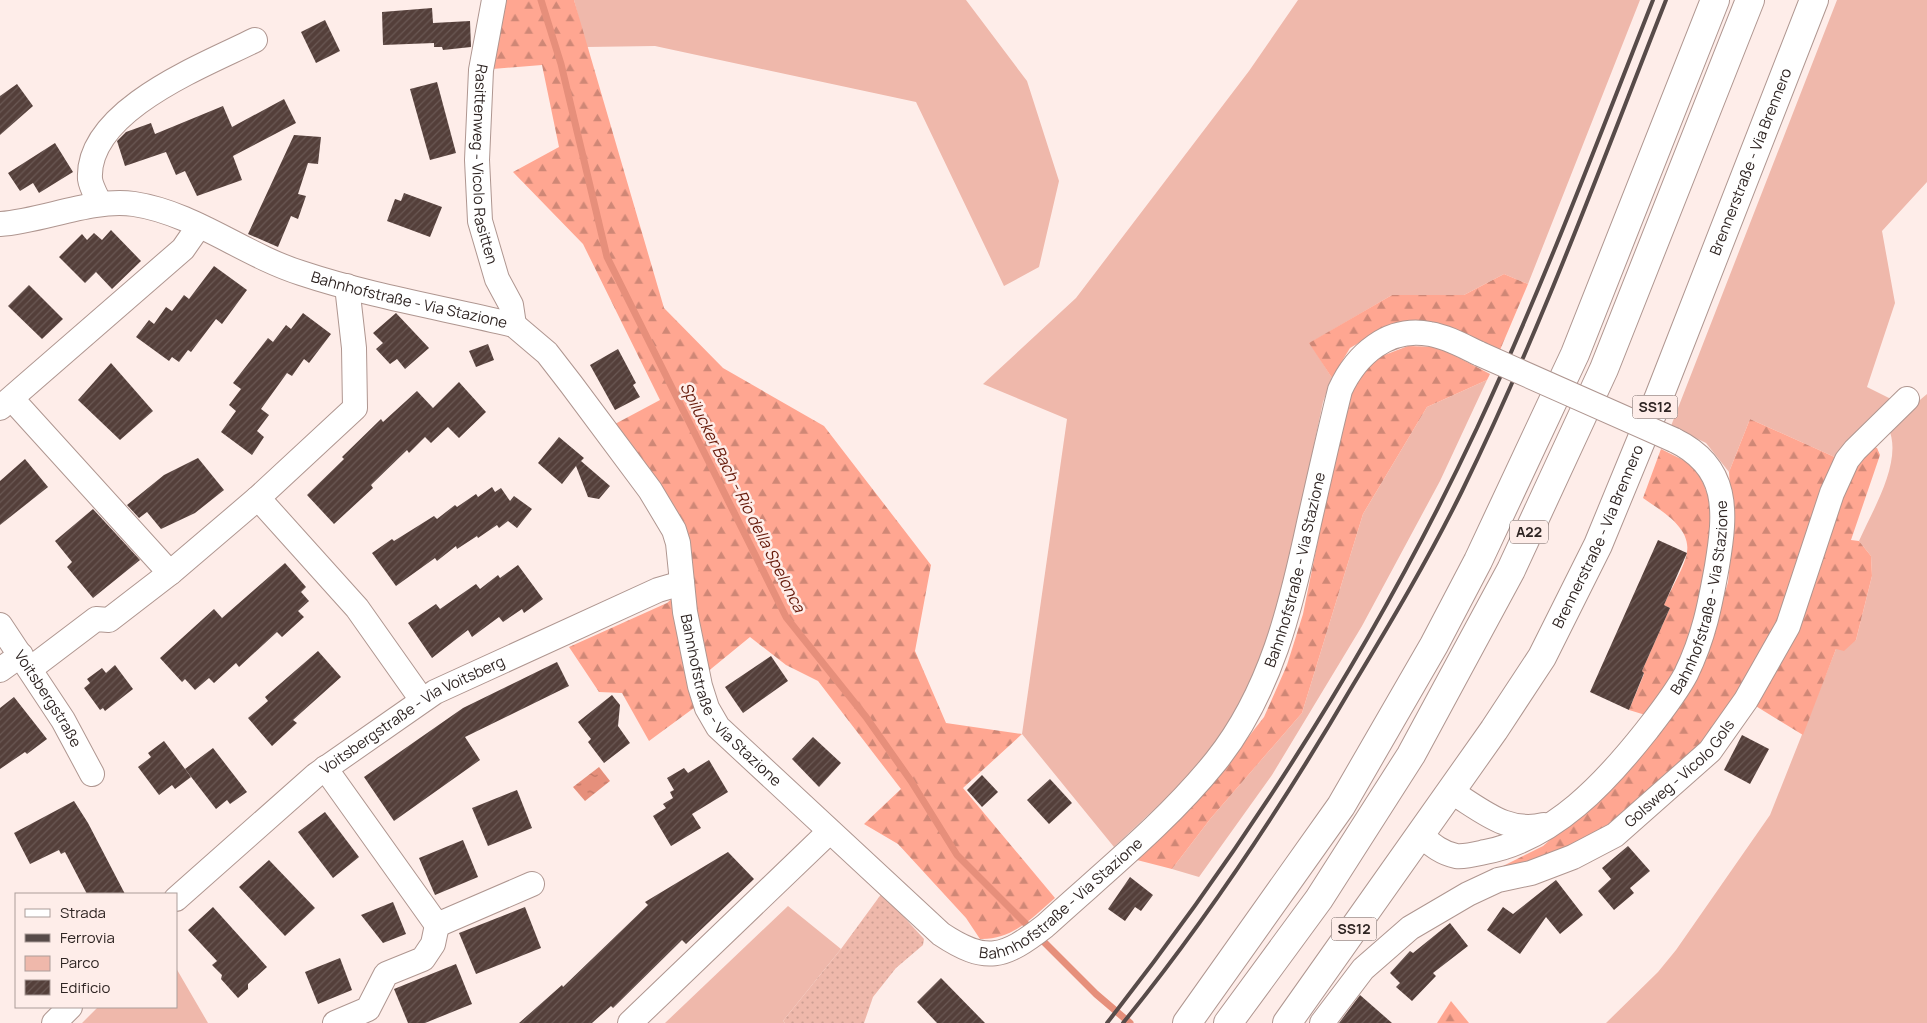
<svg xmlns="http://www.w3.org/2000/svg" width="1927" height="1023" font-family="Manrope,sans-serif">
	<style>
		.green { fill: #efb8ab }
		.forest { fill: url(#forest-firs) }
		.garden { fill: url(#garden-dots) }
		.water { fill: url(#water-ripples) }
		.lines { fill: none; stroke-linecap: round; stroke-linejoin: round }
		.stream { stroke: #e68f7b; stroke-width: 7 }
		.building { fill: url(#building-hatch) }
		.minor-casing { stroke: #af9690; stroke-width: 26 }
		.major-casing { stroke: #af9690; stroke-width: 30 }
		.highway-casing { stroke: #af9690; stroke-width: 30 }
		.minor { stroke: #fff; stroke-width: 24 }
		.major { stroke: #fff; stroke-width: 28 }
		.highway { stroke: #fff; stroke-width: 28 }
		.rail { stroke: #574b49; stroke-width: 4 }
		.minor-bridge-casing { stroke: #af9690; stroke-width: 26; stroke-linecap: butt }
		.minor-bridge { stroke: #fff; stroke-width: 24 }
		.labels { text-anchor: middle; stroke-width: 5; stroke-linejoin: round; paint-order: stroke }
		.shield { fill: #feede9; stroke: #6d615e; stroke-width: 1 }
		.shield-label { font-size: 14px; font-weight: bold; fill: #2f2523 }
		.street-label { font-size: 15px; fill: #2f2523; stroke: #feede9 }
		.water-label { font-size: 16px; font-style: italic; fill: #661909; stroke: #feede9 }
	</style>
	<defs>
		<pattern id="forest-firs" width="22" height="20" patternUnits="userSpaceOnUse" patternTransform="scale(1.25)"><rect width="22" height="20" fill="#ffa691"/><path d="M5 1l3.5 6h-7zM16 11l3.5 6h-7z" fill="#cf8776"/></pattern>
		<pattern id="garden-dots" width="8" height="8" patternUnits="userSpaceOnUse" patternTransform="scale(1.25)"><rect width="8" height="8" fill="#efb8ab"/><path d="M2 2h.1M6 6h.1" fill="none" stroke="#cd9e93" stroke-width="1.8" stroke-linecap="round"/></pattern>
		<pattern id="water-ripples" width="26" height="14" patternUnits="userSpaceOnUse" patternTransform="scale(1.25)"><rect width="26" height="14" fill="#e68f7b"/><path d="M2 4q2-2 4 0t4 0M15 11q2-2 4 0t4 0" fill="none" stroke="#bb7564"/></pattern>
		<pattern id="building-hatch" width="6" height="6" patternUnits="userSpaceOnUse" patternTransform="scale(1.25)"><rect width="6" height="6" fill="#543f3a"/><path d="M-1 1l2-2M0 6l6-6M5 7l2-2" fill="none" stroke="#6a5854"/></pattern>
	</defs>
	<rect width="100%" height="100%" fill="#feede9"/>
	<!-- green -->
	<g class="green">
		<path d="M574,0h392l61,81 32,100 -20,86 -35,19 -88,-184 -261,-56 -69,1z"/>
		<path d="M1298,0h342l-112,284 -24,-10 -40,21h-72l-82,48 22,35 -9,24 -48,229 -31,71 -51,71 -79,74 -92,-113 45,-315 -84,-35 93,-86 173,-227z"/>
		<path d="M1837,0h90v182l-45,49 13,72 -28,84 28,14 -56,58 -89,-40 -21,53 -23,-29 -35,-17z"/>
		<path d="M1487,380l-47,101 -78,145 -90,149 -73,102 -27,-8 39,-51 91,-105 61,-199 64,-107z"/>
		<path d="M1927,394v629h-321l52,-51 18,-22 94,-135 66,-166 20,-9 16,-64 -1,-20 -12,-15c14,-32 45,-81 29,-114z"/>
		<path d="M788,906l53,43 -58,72 2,2h-120z"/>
		<path d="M176,968l32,55h-126l16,-16h78z"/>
	</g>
	<!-- forest -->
	<g class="forest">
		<path d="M494,0h80l90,308 59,60 101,58 107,139 -16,86 31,72 76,11 -59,54 92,110c-23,20 -43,42 -75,41l-14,-21 -68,-74 -34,-20 37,-35 -83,-108 -32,-16 -36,-28 -44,36 -4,29 -53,39 -27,-48 -23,-1 -30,-45 98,-44 17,-15 8,-27 -8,-37 -69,-100 45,-24 -77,-156 -70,-72 46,-25 -17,-82 -61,5z"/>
		<path d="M1504,274l24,10 -28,66 -52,-22 -79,9 -19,11 -18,30 -23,-35 83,-48h72z"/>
		<path d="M1408,346l30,1 52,27 -3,6 -60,27 -64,107 -61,199 -91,105 -39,51 -35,-9 70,-70 57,-73 23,-52 16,-51 38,-187 12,-40 15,-21 14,-10z"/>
		<path d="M1750,419l89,40 32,-13 6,2 3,7 -29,85 8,1 12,15 1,20 -16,64 -12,11 -8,-2 -33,86 -57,-35 -105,114 -143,66 5,-14 40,-20 64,-56 108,-163 13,-45 5,-48 -4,-62z"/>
		<path d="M1661,449l28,14 9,8 14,34 -10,120 -50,92 -23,-7 15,-36 -2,-3 28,-63 -6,-3c5,-12 22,-41 23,-53 4,-25 -27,-42 -44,-54z"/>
		<path d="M1451,1001l18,22h-32z"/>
	</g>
	<!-- garden -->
	<path class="garden" d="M882,893l42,46 -1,6 -27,23 -23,29 -9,26h-79l-2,-2 58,-72z"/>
	<!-- water -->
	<path class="water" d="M599,767l11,14 -25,20 -12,-14z"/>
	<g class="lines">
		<!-- stream -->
		<path class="stream" d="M541,0l20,64 46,193 179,360 80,100 45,64 46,74 139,139 34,29"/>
	</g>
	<!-- building -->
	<g class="building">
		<path d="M432,8l1,15 37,-2 1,26 -28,3 -1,-3h-8v-4l-51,2 -1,-33z"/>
		<path d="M325,20l15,31 -24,12 -15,-31z"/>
		<path d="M437,82l19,71 -26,7 -20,-71z"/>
		<path d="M17,84l16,22 -33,29v-39z"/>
		<path d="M284,99l12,24 -63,33 9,24 -45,16 -12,-25 -9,4 -10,-23 -41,14 -8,-25 9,-9 25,-9 4,11 68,-28 9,21z"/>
		<path d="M294,135l27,2 -3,27 -10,-1 -10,31 8,2 -8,23 -7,-3 -13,31 -30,-13z"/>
		<path d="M55,143l18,29 -34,21 -6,-10 -13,8 -12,-18z"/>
		<path d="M404,193l38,14 -12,30 -43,-16 8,-22 6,2z"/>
		<path d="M111,230l30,31 -29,28 -16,-17 -11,11 -26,-26 23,-23 5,6 7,-7 8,7z"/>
		<path d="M214,266l33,24 -25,34 -6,-5 -25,33 -3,-2 -9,12 -7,-5 -3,4 -33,-24 13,-17 5,4 12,-17 6,4 12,-16 5,4z"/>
		<path d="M29,285l34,34 -21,20 -34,-33z"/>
		<path d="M303,313l28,21 -22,29 -5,-4 -12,17 -5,-3 -26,36 8,6 -12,16 7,6 -12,18 -31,-23 15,-21 -7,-6 12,-16 -8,-6 35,-45 5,4 13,-17 5,4z"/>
		<path d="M396,313l33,35 -24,21 -8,-10 -7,5 -14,-15 7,-6 -10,-10z"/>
		<path d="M488,344l6,16 -18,7 -7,-16z"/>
		<path d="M618,349l18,34 -3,2 7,12 -25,13 -25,-45z"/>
		<path d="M111,363l42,48 -33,29 -42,-40z"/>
		<path d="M459,382l27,30 -27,26 -11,-11 -17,16 -6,-6 -16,16 -2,-3 -36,35 2,3 -39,36 -27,-29 37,-36 -2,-2 39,-38 2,3 34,-31 16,17z"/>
		<path d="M559,437l25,21 -3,3 29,25 -11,13 -11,-2 -12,-31 -14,18 -24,-21z"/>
		<path d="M198,458l26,32 -29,23 -34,16 -14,-17 -8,6 -12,-13 37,-30z"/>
		<path d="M25,459l23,28 -48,38v-44z"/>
		<path d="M492,487l3,5 6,-4 9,13 4,-5 18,13 -15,19 -9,-7 -9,7 -2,-3 -19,13 -1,-2 -20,13 -1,-3 -19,15 -2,-3 -39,28 -24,-33 20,-14 2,2 40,-25 3,3 18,-14 2,2 19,-13 2,3z"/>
		<path d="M93,509l47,51 -47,38 -26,-31 5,-5 -17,-21z"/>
		<path d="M1658,540l29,13 -23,52 6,3 -28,63 2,2 -15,37 -39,-18z"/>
		<path d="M285,563l21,24 -5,5 8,9 -11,10 6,6 -22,20 -5,-5 -38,35 -3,-4 -22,20 -5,-5 -14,12 -10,-11 -3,3 -22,-24 54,-49 8,9z"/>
		<path d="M518,565l25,34 -19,14 -2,-4 -19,13 -4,-5 -27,20 -4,-7 -36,28 -24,-35 28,-19 4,5 36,-25 4,5 18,-14 2,3z"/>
		<path d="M318,651l23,26 -48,43 4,3 -25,23 -24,-28 20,-17 -3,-4z"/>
		<path d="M771,656l17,25 -45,32 -18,-26z"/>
		<path d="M557,662l12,24 -104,51 15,23 -86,61 -30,-44 99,-69z"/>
		<path d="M115,665l18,24 -28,22 -2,-3 -3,2 -16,-22 6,-5 -3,-4 15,-11 4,5z"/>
		<path d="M612,695l8,10 -2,21 12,17 -26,20 -16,-21 3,-3 -13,-17z"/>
		<path d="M14,697l33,42 -20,15 -2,-2 -25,17v-61z"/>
		<path d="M1742,735l27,14 -19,35 -26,-14z"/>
		<path d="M813,737l28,26 -22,24 -27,-28z"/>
		<path d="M164,741l27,36 -16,12 -3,-4 -13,10 -21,-28 13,-10 -3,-4z"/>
		<path d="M213,748l34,44 -17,12 -3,-4 -11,9 -31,-40z"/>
		<path d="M709,760l19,32 -36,22 9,14 -30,18 -18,-30 13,-8 -3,-4 10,-6 -3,-6 4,-2 -7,-12 17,-10 4,5z"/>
		<path d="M982,775l16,17 -16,15 -15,-17z"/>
		<path d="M1050,779l22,24 -23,21 -22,-24z"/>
		<path d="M517,790l15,38 -44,18 -16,-38z"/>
		<path d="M74,801l14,22 37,71h-38l-22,-42 -4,2 -2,-4 -29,14 -1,-2 -15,-29z"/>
		<path d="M325,812l34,45 -26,21 -35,-46z"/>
		<path d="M463,840l15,37 -43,18 -16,-37z"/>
		<path d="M1628,846l22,25 -20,17 4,5 -20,17 -16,-19 13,-12 -9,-11z"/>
		<path d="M728,852l26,27 -68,65 -4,-4 -69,68 -2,-2 -19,17h-73l43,-38 1,2 85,-82 -3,-3z"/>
		<path d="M269,860l46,48 -30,28 -46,-49z"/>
		<path d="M1130,877l23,18 -12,16 -6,-4 -10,14 -17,-12z"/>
		<path d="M1556,880l27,35 -23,19 -14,-17 -26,37 -33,-24 16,-23 10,7z"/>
		<path d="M393,902l13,32 -23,9 -22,-28z"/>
		<path d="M213,907l54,60 -19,17v5l-10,9 -17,-19 1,-4 -10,-10 5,-4 -29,-31z"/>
		<path d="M525,907l16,41 -65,26 -17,-41z"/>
		<path d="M1450,923l18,23 -35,27 3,3 -24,25 -16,-14 4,-4 -10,-10 20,-22 3,2z"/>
		<path d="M340,958l12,32 -34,14 -13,-32z"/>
		<path d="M456,964l16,40 -47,19h-17l-14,-34z"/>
		<path d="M941,978l44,45h-48l-20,-21z"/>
		<path d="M1360,995l32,28h-53z"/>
	</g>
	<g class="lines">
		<defs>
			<g id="minor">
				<path id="s1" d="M494,0l-13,70 -4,90 3,61 17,58 14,26 3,20"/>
				<path d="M100,204c-3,-7 -9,-17 -10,-25 -4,-69 115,-114 165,-139"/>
				<path id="s2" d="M0,224c43,-3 92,-26 134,-20 60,9 110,51 167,69 69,23 142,35 213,52l33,28 24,31 79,106 24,40 4,13 7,69 15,74 7,22 11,19 223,207c45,30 63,24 104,-8 58,-53 122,-104 171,-165 55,-69 75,-154 93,-238 10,-44 20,-89 31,-133 16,-35 48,-64 90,-56 18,3 35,13 50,20"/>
				<path d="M12,399l158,174"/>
				<path d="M0,408l183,-159 16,-23"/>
				<path d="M258,498l99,110 65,92"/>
				<path id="s3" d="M0,625l63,95 29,54"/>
				<path d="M30,669l66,-50 13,1 61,-47 88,-75 97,-90 -1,-60 -7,-62"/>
				<path d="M0,670l21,-15"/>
				<path d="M325,768l112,157 95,-41"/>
				<path d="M1450,791c32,19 56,43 94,34"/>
				<path id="s4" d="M1420,835c11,9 21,18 36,21 9,1 20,-2 29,-4 69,-13 121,-70 162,-122 14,-18 29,-37 39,-56 18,-37 24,-69 31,-108 9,-54 13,-99 -43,-126"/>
				<path id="s5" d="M176,899l140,-124 119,-83 223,-102 24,-7"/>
				<path d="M54,1023l16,-16"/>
				<path d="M335,1023l33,-14 18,-35 37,-15 10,-15 4,-19"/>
				<path d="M630,1023l199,-191"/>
				<path id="s6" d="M1322,1023l41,-54 47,-41 58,-34 30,-14 33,-7 42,-16 42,-22 95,-84 36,-51 42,-74 44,-133 15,-33 8,-10 52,-51"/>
			</g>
			<g id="major">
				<path id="s7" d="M1287,1023l207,-293 48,-73 56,-112 61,-148 155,-397"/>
			</g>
			<g id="highway">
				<path d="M1187,1023l154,-217 93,-161 44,-84 97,-207 140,-354"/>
				<path d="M1228,1023l91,-124 92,-144 100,-185 93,-201 146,-369"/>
			</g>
		</defs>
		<!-- minor casing -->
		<use href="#minor" class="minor-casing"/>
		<!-- major casing -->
		<use href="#major" class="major-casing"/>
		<!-- highway casing -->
		<use href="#highway" class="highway-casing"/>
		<!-- minor -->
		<use href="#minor" class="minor"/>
		<!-- major -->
		<use href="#major" class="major"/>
		<!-- highway -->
		<use href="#highway" class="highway"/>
		<!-- rail -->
		<g class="rail">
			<path d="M1107,1023c144,-184 271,-384 370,-595 65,-140 120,-285 176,-428"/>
			<path d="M1123,1023c86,-106 161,-220 230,-338 38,-63 76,-127 109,-194 78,-159 139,-326 204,-491"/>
		</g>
		<defs>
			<path id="minor-bridge" d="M1480,354l194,86"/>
		</defs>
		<!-- minor-bridge casing -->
		<use href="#minor-bridge" class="minor-bridge-casing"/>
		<!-- minor-bridge -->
		<use href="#minor-bridge" class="minor-bridge"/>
	</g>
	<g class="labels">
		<!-- shield labels -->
		<g class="shield">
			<rect x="1632.5" y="395.5" width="45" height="23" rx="4"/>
			<rect x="1510" y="520.5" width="38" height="23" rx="4"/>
			<rect x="1331.5" y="917.5" width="45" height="23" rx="4"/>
		</g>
		<g class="shield-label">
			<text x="1655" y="412">SS12</text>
			<text x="1529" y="537">A22</text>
			<text x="1354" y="934">SS12</text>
		</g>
		<!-- street labels -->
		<g class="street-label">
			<text dy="5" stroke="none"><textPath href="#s7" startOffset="984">Brennerstraße - Via Brennero</textPath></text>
			<text dy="5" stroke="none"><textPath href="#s1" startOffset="166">Rasittenweg - Vicolo Rasitten</textPath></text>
			<text dy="5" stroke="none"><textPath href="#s2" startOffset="429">Bahnhofstraße - Via Stazione</textPath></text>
			<text dy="5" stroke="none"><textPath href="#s7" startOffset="579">Brennerstraße - Via Brennero</textPath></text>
			<text dy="5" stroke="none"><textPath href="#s2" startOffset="1869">Bahnhofstraße - Via Stazione</textPath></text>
			<text dy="5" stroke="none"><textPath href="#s4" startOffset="425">Bahnhofstraße - Via Stazione</textPath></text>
			<text dy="5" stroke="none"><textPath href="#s2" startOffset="984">Bahnhofstraße - Via Stazione</textPath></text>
			<text dy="5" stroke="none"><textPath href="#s3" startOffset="88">Voitsbergstraße</textPath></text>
			<text dy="5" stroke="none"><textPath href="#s5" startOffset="301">Voitsbergstraße - Via Voitsberg</textPath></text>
			<text dy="5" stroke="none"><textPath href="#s6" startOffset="446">Golsweg - Vicolo Gols</textPath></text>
			<text dy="5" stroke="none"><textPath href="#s2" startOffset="1449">Bahnhofstraße - Via Stazione</textPath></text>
		</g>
		<!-- water labels -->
		<g class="water-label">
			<text transform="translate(743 497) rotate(63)" y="6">Spilucker Bach - Rio della Spelonca</text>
		</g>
	</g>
	<!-- legend -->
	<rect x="15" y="893" width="162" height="115" fill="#feede9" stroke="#ab9d9a"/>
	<rect x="25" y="909" width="25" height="8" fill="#ffffff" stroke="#ab9d9a"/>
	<text x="60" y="918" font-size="15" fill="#2f2523">Strada</text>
	<rect x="25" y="934" width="25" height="8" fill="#574b49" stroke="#ab9d9a"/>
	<text x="60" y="943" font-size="15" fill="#2f2523">Ferrovia</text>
	<rect x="25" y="956" width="25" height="15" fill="#efb8ab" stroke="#ab9d9a"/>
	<text x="60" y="968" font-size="15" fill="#2f2523">Parco</text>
	<rect x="25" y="980" width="25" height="15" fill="url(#building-hatch)" stroke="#ab9d9a"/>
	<text x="60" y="993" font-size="15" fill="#2f2523">Edificio</text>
</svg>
